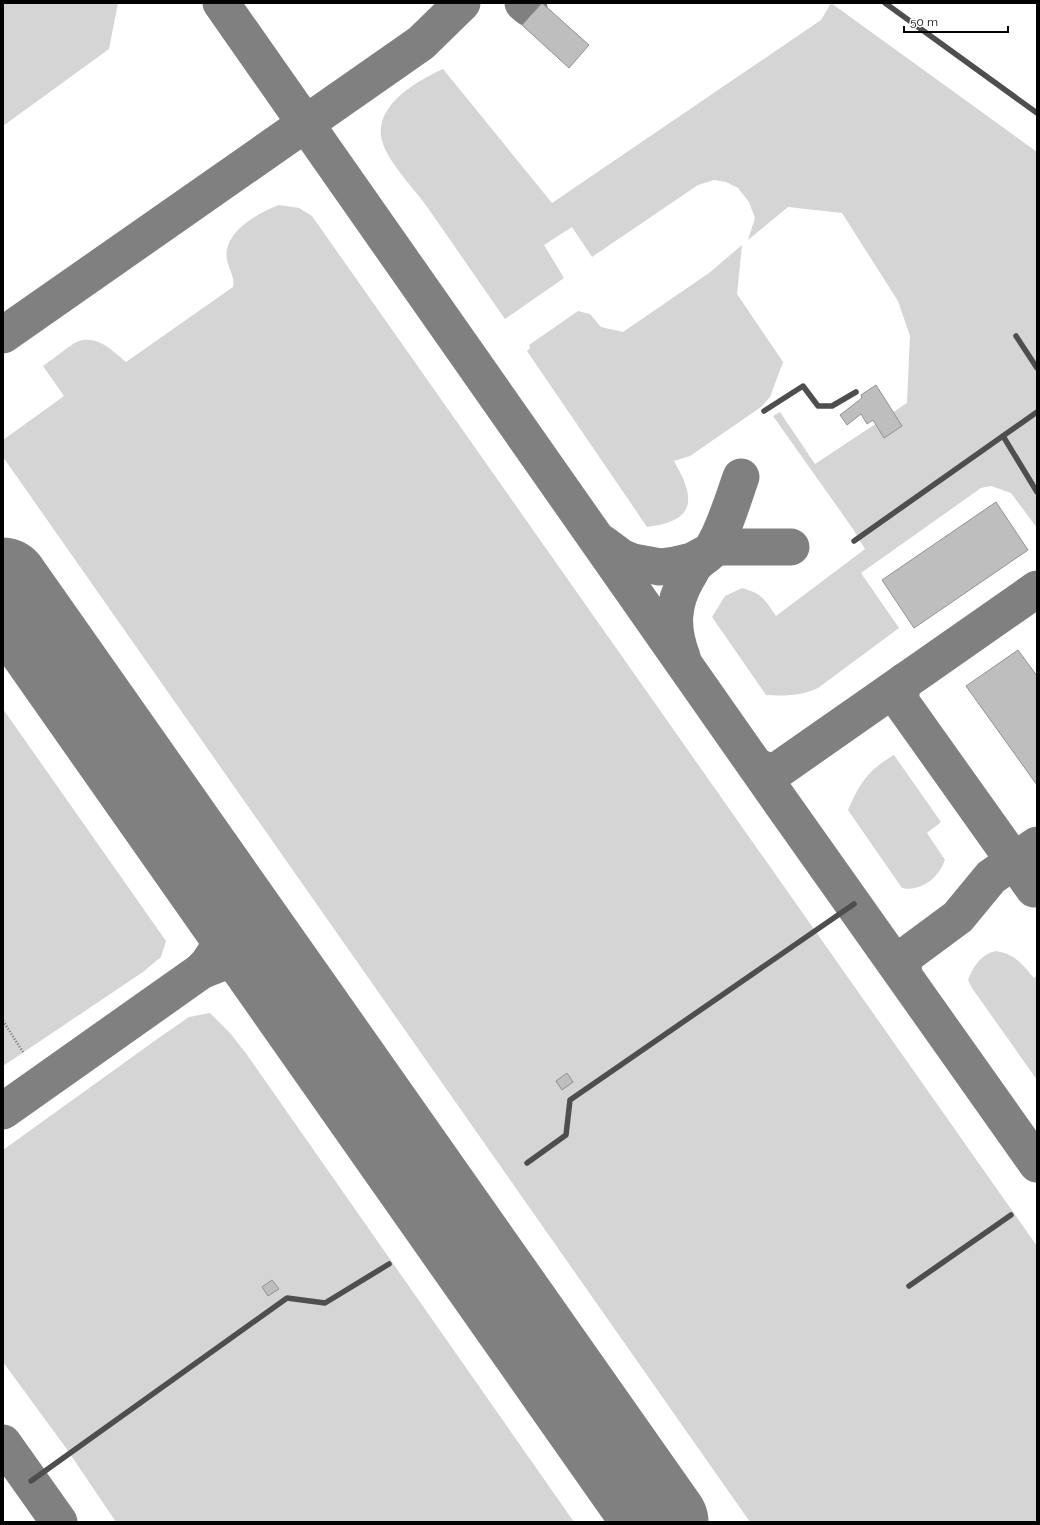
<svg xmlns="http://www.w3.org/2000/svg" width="1040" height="1525" font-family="Raleway,sans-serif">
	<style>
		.green { fill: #d5d5d5 }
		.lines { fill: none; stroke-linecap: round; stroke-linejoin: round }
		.taxiway { stroke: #808080; stroke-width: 37 }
		.runway { stroke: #808080; stroke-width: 93 }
		.building { fill: #bebebe; stroke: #929292 }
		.path { stroke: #707070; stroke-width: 2.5; stroke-dasharray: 1 2; stroke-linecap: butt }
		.lane { stroke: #4e4e4e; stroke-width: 5.5 }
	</style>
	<rect width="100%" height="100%" fill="#fff"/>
	<!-- green -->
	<g class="green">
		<path d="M3,3h115l-9,46 -106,77z"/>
		<path d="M831,3l206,149v376l-26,-35 -20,-7 -10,2 -120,85 38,55 -81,60c-17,8 -33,8 -52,7l-54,-78 13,-21 17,-8c21,6 22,11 34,28l89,-67 -12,-20 -80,-113 7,-4 35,52 92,-61 3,-67 -12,-35 -56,-88 -54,-6 -40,33 7,-22 -6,-16 -11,-14 -12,-6 -12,-2 -16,5 -106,72 -20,-30 -28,18 20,33 -59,41c-27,-38 -53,-77 -80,-115 -13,-18 -41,-46 -44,-68 -4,-33 38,-56 62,-67l109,134 269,-183z"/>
		<path d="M279,205l20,3 13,8 725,1030v276h-287l-747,-1065v-17l61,-44 -21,-30c8,-5 29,-23 36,-25 19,-6 34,10 47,21l107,-75c2,-10 -4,-17 -6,-27 -5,-27 30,-47 52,-55z"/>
		<path d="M742,245l-5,49 46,68 -13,35 -9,10 -71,49 -16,5c4,8 10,17 12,26 10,30 -16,37 -39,40l-120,-176 3,-3 -1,-3 49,-34 12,3 11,13 22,5 86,-59z"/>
		<path d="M3,709l163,232 -5,16 -18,15 -140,94z"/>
		<path d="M894,755l47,67 -14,11 18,27c-6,17 -23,32 -43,28l-54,-78c12,-27 20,-40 46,-55z"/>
		<path d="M996,951c19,3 26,13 38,27l3,-3v105l-65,-92 -4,-8c5,-13 13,-26 28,-29z"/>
		<path d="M210,1013l20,20 15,19 329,470h-458l-50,-74 -63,-86v-212l157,-113 29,-20z"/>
	</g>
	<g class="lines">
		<!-- taxiway -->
		<g class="taxiway">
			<path d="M221,3l545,778 271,383"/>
			<path d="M523,3l6,5"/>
			<path d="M3,335l418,-292 41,-40"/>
			<path d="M602,543l19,14 12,5 27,5 15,-2 17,-4 26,-14h73"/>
			<path d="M682,657c-11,-29 -10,-53 5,-79 3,-4 5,-10 8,-13 4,-5 10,-8 14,-12 14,-18 24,-54 32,-76"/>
			<path d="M905,681l-4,7v14l133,187"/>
			<path d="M757,767l11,4 10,-1 259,-181"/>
			<path d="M201,971c7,-3 14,-6 21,-8 20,-5 43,8 60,18"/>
			<path d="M904,975c-1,-8 -2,-15 4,-21l50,-37 33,-40 46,-32"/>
			<path d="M3,1111l198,-140c25,-23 23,-49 18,-80"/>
			<path d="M3,1443l56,79"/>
		</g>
		<!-- runway -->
		<path class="runway" d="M3,584l659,938"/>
	</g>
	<!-- building -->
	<g class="building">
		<path d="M542,3l47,42 -20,23 -47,-43z"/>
		<path d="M876,385l26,41 -18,12 -11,-18 -6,4 -6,-10 -14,11 -7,-10 22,-17 -1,-3z"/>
		<path d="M996,502l32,48 -114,78 -32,-48z"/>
		<path d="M1018,650l19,26v109l-71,-99z"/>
		<path d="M567,1073l6,9 -11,8 -6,-9z"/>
		<path d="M272,1280l7,9 -11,7 -6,-9z"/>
	</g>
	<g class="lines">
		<!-- path -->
		<path class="path" d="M3,1021l20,31"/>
		<!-- lane -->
		<g class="lane">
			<path d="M885,3l152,110"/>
			<path d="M1016,336l21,32"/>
			<path d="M764,411l39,-25 15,20h14l24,-14"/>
			<path d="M1003,436l34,56"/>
			<path d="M854,541l183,-129"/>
			<path d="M527,1163l39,-28 4,-35 284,-196"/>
			<path d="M909,1286l102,-71"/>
			<path d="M31,1481l256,-183 38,5 64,-39"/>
		</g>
	</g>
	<!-- border -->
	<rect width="1040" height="1525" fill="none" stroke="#000000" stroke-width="8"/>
	<!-- scale -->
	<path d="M904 26v6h104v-6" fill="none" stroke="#000000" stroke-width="2"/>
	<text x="910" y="26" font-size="12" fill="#000000" stroke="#ffffff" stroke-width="3" paint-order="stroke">50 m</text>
</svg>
